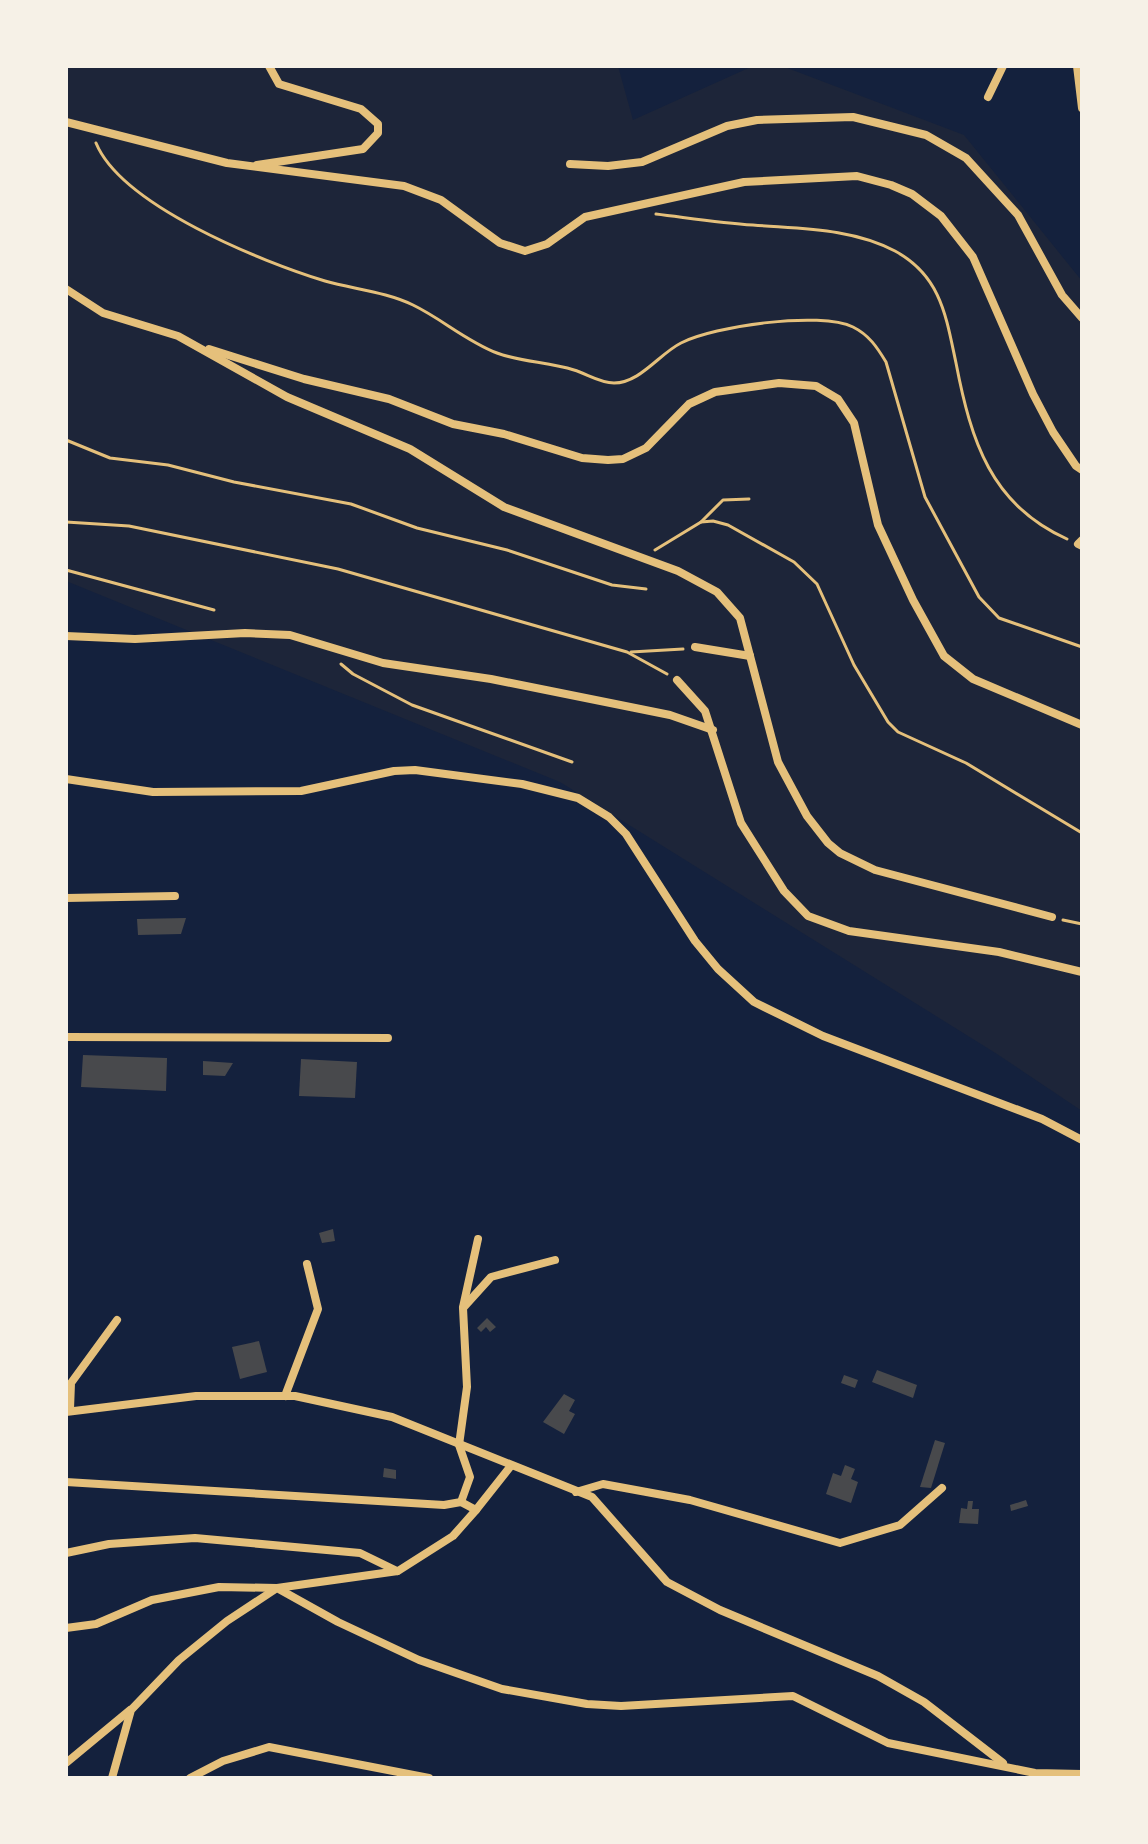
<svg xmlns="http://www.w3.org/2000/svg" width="1148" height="1844" font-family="Quicksand,sans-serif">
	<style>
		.green { fill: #1d2539 }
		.building { fill: #48494c }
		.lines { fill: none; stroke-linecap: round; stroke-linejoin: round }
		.path { stroke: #e5c07b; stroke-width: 3 }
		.minor { stroke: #e5c07b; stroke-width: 8 }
	</style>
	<rect width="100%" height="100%" fill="#14213d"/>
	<!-- green -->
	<path class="green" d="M66,66h552l15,54 120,-54h29l182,69 118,146v830l-85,-57 -437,-272 -494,-201z"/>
	<!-- building -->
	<g class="building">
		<path d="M186,918l-5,16 -43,1 -1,-16z"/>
		<path d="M83,1055l84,3 -1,33 -85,-4z"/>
		<path d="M301,1059l56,3 -2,36 -56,-2z"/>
		<path d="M203,1061l30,2 -8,13 -22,-1z"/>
		<path d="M333,1229l2,12 -13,2 -3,-10z"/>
		<path d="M487,1318l9,9 -6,5 -4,-5 -5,5 -4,-4z"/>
		<path d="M259,1341l8,31 -27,7 -8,-32z"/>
		<path d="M877,1370l40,15 -4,13 -41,-16z"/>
		<path d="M844,1375l14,5 -3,8 -14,-5z"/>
		<path d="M564,1394l11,6 -6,11 6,3 -11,20 -21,-12z"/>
		<path d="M935,1440l10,3 -14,45 -11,-1z"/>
		<path d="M845,1465l10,4 -4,10 7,3 -7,21 -25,-9 7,-21 8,3z"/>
		<path d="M384,1468l12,2v9l-13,-2z"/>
		<path d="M1026,1500l2,6 -17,5 -1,-6z"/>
		<path d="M968,1501h5l-1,8h7l-1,15 -19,-1 2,-15 6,1z"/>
	</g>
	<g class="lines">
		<!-- path -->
		<g class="path">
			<path d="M96,143c26,63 167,119 229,138 28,8 62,11 88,24 29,14 53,36 84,48 24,9 52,9 77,17 13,4 26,13 40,13 26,0 45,-29 67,-40 33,-17 139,-32 172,-16 16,8 24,20 33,35l39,135 54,100 20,21 83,29"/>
			<path d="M656,214c33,4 65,9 97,11 48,4 98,3 142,26 46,25 51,65 61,112 15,78 35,142 111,176"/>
			<path d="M66,440l44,18 58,7 66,17 117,22 66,24 90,22 105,35 34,4"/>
			<path d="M66,522l63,4 209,43 289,83 40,22"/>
			<path d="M701,522l22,-22 26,-1"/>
			<path d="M655,550l46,-28 12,-1 15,4 66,37 23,22 37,81 34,57 10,10 68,31 116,70"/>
			<path d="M66,570l148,40"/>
			<path d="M631,652l52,-3"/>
			<path d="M341,664l12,10 59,31 160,57"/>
			<path d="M1063,920l19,4"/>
		</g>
		<!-- minor -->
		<g class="minor">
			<path d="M1077,66l5,42"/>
			<path d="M988,97l15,-31"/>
			<path d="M66,122l161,41 177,23 37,14 59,43 25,8 22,-7 38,-27 159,-35 113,-6 34,9 21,9 29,22 32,41 60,137 20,38 23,34 6,4"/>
			<path d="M570,164l38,2 34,-4 85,-36 30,-6 96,-3 73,18 40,23 52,57 44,80 20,23"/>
			<path d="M257,165l106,-16 15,-16v-9l-17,-15 -82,-25 -10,-18"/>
			<path d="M66,289l37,24 75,23 109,61 123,52 94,58 174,64 39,21 23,26 38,144 29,54 21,27 12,10 35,17 177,47"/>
			<path d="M209,349l95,30 85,20 64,25 51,10 78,24 26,2 15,-1 23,-11 43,-44 26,-12 64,-9 37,3 22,13 16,24 24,102 35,75 31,56 29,23 109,46"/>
			<path d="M1082,540l-4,4 4,2"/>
			<path d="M66,636l69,3 110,-6 45,2 93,28 108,16 179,36 43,15"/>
			<path d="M695,647l55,9"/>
			<path d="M677,680l28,31 36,112 43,68 24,25 41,15 150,21 83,20"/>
			<path d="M66,779l87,13 148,-1 93,-20 21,-1 107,14 56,14 31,19 17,17 69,107 23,28 36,33 69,34 219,83 40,21"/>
			<path d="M66,898l109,-2"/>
			<path d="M66,1037l322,1"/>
			<path d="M463,1307l15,-68"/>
			<path d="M285,1396l33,-87 -11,-45"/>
			<path d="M70,1409l1,-26 46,-63"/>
			<path d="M66,1412l130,-16h99l97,21 200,80 75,85 53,28 158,66 46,26 79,61"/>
			<path d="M66,1482l378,23 17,-3 9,-25 -11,-32 8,-58 -4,-79 28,-31 64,-17"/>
			<path d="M576,1492l27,-8 87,16 150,43 60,-18 42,-37"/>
			<path d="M461,1502l15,8 34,-43"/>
			<path d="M66,1553l43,-9 86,-6 165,15 37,18"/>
			<path d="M66,1628l30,-4 56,-24 67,-13 58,1 121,-17 55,-35 23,-26"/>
			<path d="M66,1763l64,-53"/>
			<path d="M112,1778l19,-68 48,-50 48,-39 50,-33 61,34 81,38 83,29 85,15 34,2 172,-10 95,47 147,30 47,1"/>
			<path d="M190,1778l33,-17 46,-14 160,31"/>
		</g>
	</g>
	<!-- border -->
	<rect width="1148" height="1844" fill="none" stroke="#f6f1e7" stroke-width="136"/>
</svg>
